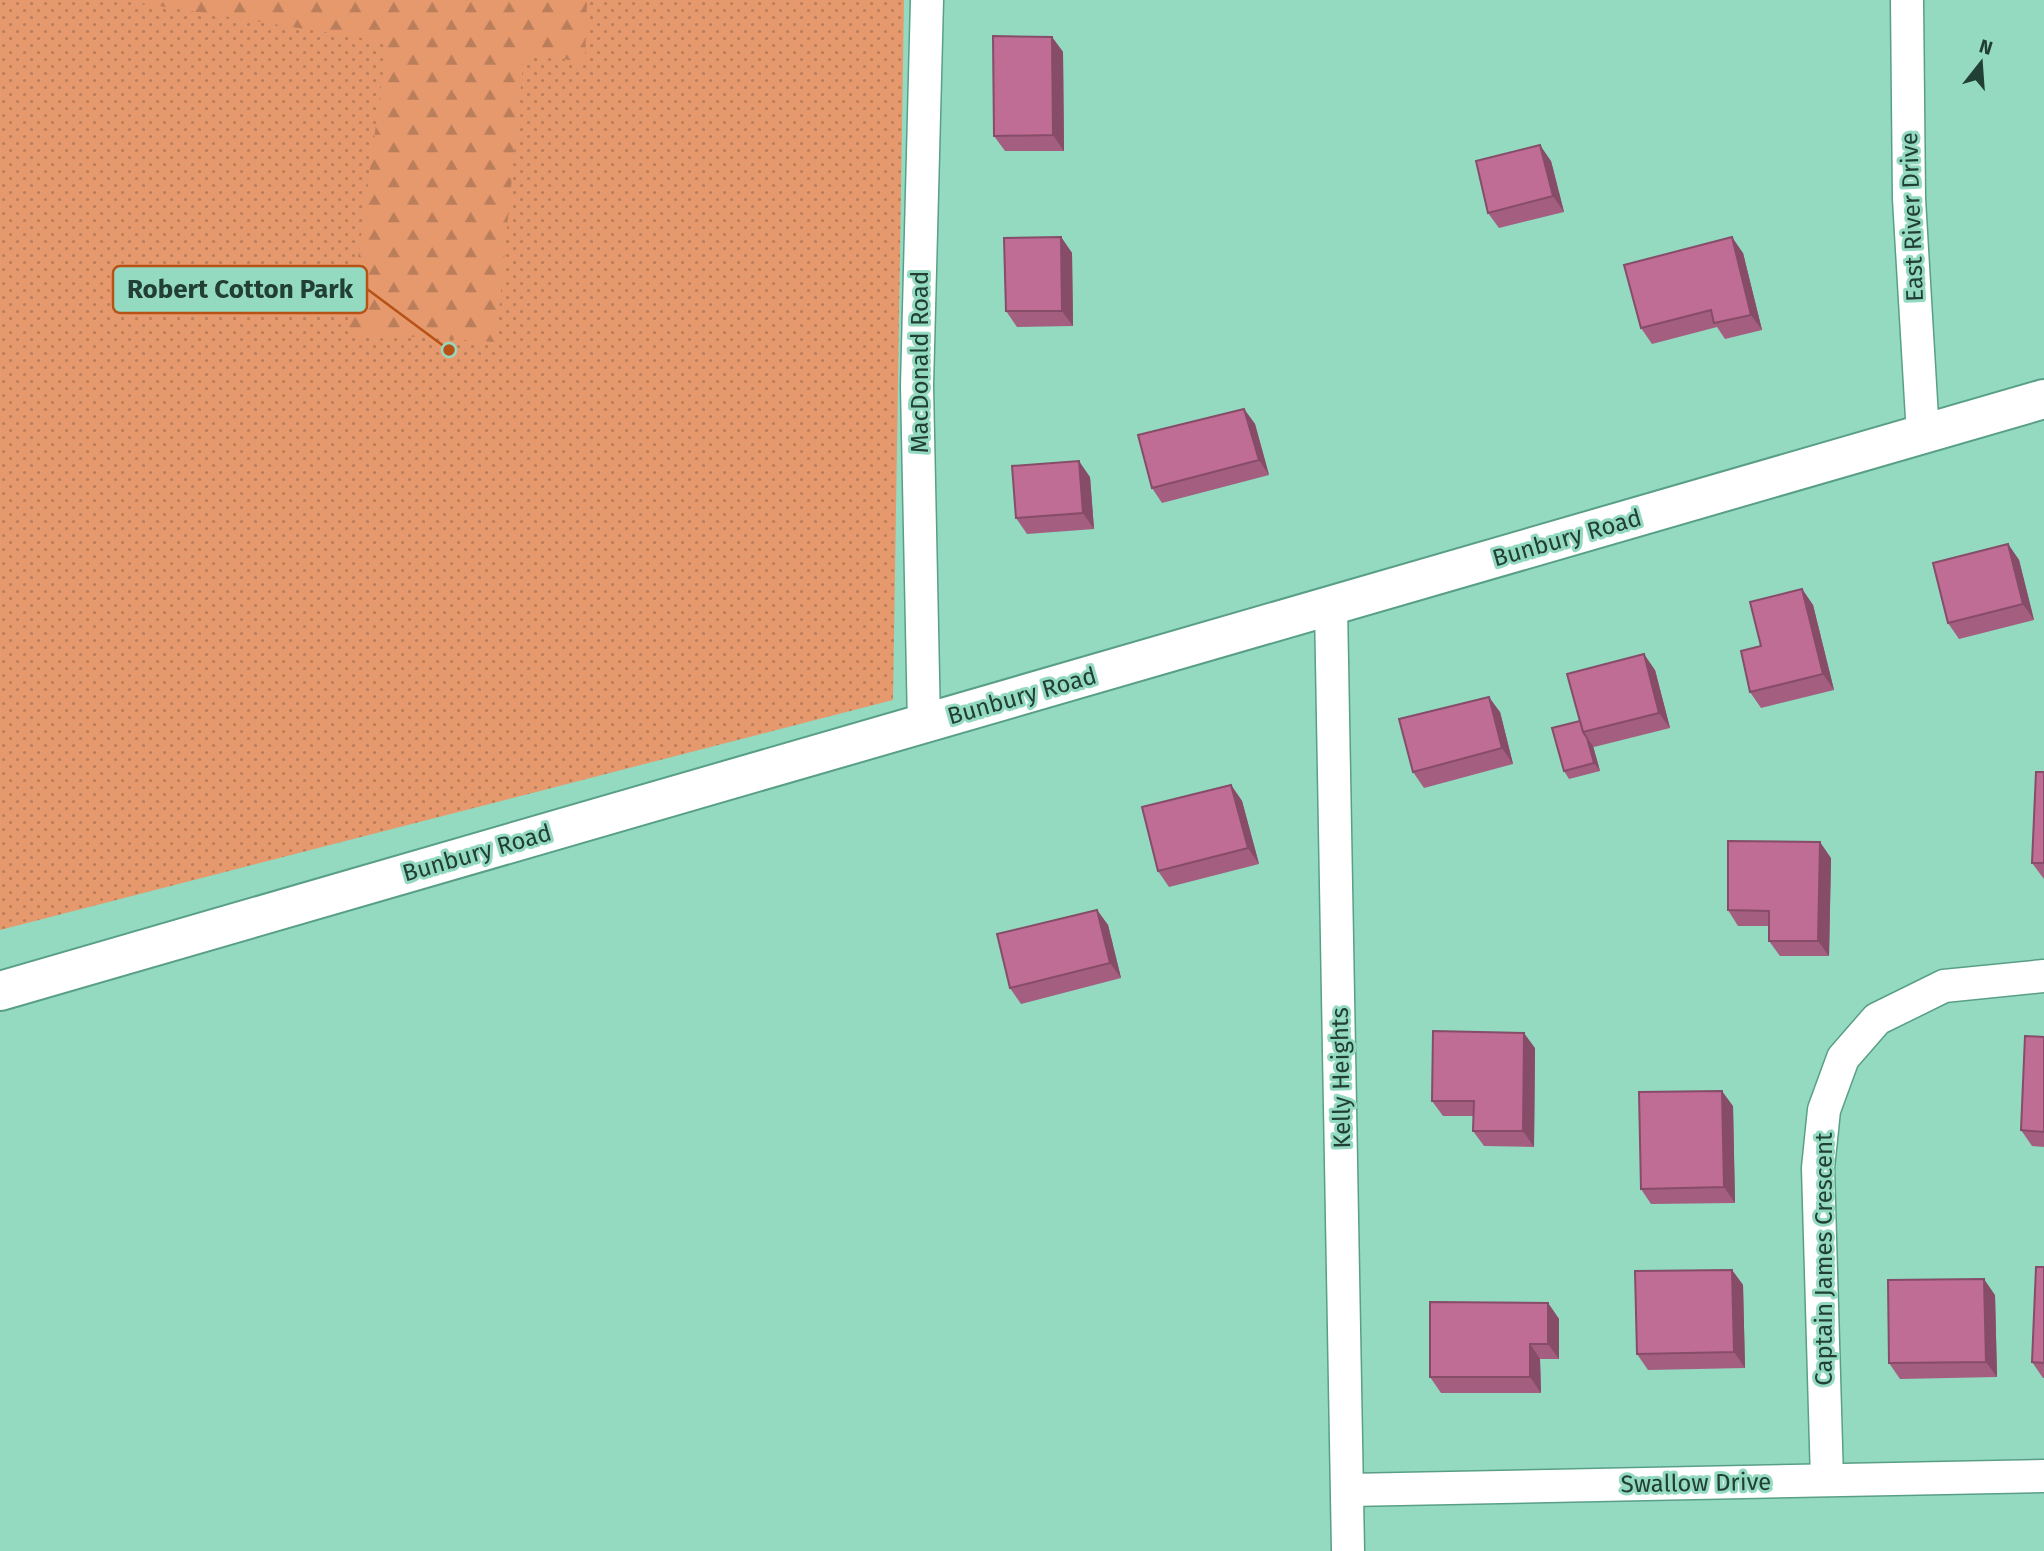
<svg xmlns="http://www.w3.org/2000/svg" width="2044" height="1551" font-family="'Fira Sans',sans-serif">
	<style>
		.grass { fill: url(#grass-dots) }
		.forest { fill: url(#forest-firs) }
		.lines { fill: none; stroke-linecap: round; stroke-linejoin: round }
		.minor-casing { stroke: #599f87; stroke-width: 35 }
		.secondary-casing { stroke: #599f87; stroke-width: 42 }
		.minor { stroke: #fff; stroke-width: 32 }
		.secondary { stroke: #fff; stroke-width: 38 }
		.wall { fill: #a45e80 }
		.shaded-wall { fill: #864c68 }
		.building { fill: #bf6d95; stroke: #864c68; stroke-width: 2 }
		.labels { text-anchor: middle; stroke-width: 6; stroke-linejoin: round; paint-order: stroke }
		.street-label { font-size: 24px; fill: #223f35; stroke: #93dac1 }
		.leader { fill: none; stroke: #b65216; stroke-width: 2.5 }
		.callout-dot { fill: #b65216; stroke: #93dac1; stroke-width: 2.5 }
		.callout { fill: #93dac1; stroke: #b65216; stroke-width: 2.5 }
		.callout-label { font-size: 26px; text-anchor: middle; font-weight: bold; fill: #223f35 }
	</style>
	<defs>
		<pattern id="grass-dots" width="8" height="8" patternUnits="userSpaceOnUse" patternTransform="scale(1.75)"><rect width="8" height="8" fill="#e7996e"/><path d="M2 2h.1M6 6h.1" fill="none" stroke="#bb7e5b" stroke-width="1.8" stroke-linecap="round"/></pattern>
		<pattern id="forest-firs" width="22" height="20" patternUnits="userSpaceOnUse" patternTransform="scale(1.75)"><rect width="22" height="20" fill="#e7996e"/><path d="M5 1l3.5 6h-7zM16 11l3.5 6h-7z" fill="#bb7e5b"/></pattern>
	</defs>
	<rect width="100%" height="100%" fill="#93dac1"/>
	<!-- grass -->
	<path class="grass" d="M0,0h904l-11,700 -893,230z"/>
	<!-- forest -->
	<path class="forest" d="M121,0h466l-2,62 -61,-8 -28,288 -148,-9 39,-291z"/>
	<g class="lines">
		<defs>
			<g id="minor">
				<path d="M1907,0l2,199 14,236"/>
				<path d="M1331,606l17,945"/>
				<path d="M924,724l-7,-338 10,-386"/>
				<path d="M1827,1480l-9,-312 6,-58 19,-52 34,-39 67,-33 100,-10"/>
				<path d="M1349,1490l695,-14"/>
			</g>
			<path id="secondary" d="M0,991l2044,-592"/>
		</defs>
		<!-- minor casing -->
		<use href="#minor" class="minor-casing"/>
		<!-- secondary casing -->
		<use href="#secondary" class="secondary-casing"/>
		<!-- minor -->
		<use href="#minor" class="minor"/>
		<!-- secondary -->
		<use href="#secondary" class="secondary"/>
	</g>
	<!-- wall -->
	<g class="wall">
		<path d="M1052,37l11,15 1,99h-59l-11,-15z"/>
		<path d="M1551,161l13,51 -65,16 -11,-15z"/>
		<path d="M1061,237l11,16 1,73 -56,1 -11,-16z"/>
		<path d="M1743,253l19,77 -37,9 -8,-12 -65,17 -11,-16z"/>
		<path d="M1244,409l11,15 14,51 -107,28 -10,-15z"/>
		<path d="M1090,477l4,52 -67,5 -11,-16z"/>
		<path d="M2008,544l11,16 15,60 -75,19 -11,-16z"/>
		<path d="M1802,589l11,16 21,85 -73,18 -11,-16 11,-46z"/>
		<path d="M1655,670l15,58 -76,19 -1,-1 7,25 -31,8 -5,-8 16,-50z"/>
		<path d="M1500,712l13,52 -89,24 -11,-16z"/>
		<path d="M2044,772v107l-12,-16z"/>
		<path d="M1231,785l11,16 17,63 -90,23 -11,-16z"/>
		<path d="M1831,858l-2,98h-49l-11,-15v-15h-31l-10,-16z"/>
		<path d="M1097,910l11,15 13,53 -100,26 -11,-16z"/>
		<path d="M2044,1037v110l-12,-1 -11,-16z"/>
		<path d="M1535,1048l-1,99 -50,-1 -11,-15v-15h-30l-11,-15z"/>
		<path d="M1733,1106l2,97 -84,1 -10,-15z"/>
		<path d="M2044,1267v111h-1l-11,-16z"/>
		<path d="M1732,1270l11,15 2,83 -97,2 -11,-16z"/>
		<path d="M1995,1295l2,82 -97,2 -11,-16z"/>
		<path d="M1548,1303l11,16v40h-19l1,34h-100l-11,-16z"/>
	</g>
	<!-- shaded-wall -->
	<g class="shaded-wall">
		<path d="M1052,37l11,15 1,99 -11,-16z"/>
		<path d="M1540,145l11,16 13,51 -11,-16z"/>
		<path d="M1061,237l11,16 1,73 -11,-15z"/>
		<path d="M1732,237l11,16 19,77 -11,-15z"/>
		<path d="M1244,409l11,15 14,51 -10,-15z"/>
		<path d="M1079,461l11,16 4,52 -11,-16z"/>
		<path d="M2008,544l11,16 15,60 -11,-16z"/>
		<path d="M1802,589l11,16 21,85 -11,-16z"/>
		<path d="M1644,654l11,16 15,58 -11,-15z"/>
		<path d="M1489,697l11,15 13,52 -11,-16z"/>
		<path d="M1587,738l6,8 7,25 -6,-8z"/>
		<path d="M1231,785l11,16 17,63 -11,-16z"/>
		<path d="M1820,842l11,16 -2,98 -11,-15z"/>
		<path d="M1097,910l11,15 13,53 -11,-15z"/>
		<path d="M1524,1033l11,15 -1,99 -11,-16z"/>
		<path d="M1722,1091l11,15 2,97 -11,-16z"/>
		<path d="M1732,1270l11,15 2,83 -11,-16z"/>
		<path d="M1984,1279l11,16 2,82 -11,-15z"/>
		<path d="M1548,1303l11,16v40l-11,-15z"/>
		<path d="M1530,1344l10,15 1,34 -11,-16z"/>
	</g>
	<!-- building -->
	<g class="building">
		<path d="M993,36l59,1 1,98 -59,1z"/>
		<path d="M1540,145l13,51 -65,17 -12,-52z"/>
		<path d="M1061,237l1,74h-56l-2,-73z"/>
		<path d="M1732,237l19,78 -37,8 -3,-13 -70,18 -17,-63z"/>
		<path d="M1244,409l15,51 -107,28 -14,-53z"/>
		<path d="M1079,461l4,52 -67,5 -4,-52z"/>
		<path d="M2008,544l15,60 -75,19 -15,-60z"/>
		<path d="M1802,589l21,85 -73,18 -9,-41 20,-5 -11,-44z"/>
		<path d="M1644,654l15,59 -76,19 -16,-58z"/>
		<path d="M1489,697l13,51 -89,24 -14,-53z"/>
		<path d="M1580,721l3,11 4,6 7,25 -30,8 -12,-43z"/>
		<path d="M2036,772h8v91h-12z"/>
		<path d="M1231,785l17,63 -90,23 -16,-64z"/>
		<path d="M1728,841l92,1 -2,99h-49v-30l-41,-1z"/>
		<path d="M1097,910l13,53 -100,25 -13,-54z"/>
		<path d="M1433,1031l91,2 -1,98h-50l1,-30h-42z"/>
		<path d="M2025,1036l19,1v95l-23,-2z"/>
		<path d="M1722,1091l2,96 -83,2 -2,-97z"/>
		<path d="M2036,1267h8v96l-12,-1z"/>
		<path d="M1732,1270l2,82 -97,2 -2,-83z"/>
		<path d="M1984,1279l2,83 -97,1 -1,-83z"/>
		<path d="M1430,1302l118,1v41h-18v33h-100z"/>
	</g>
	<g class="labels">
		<!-- street labels -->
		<g class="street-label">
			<text transform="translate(1912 217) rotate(-92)" y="8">East River Drive</text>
			<text transform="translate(920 362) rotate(-90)" y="8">MacDonald Road</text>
			<text transform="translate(1567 538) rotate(-16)" y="8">Bunbury Road</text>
			<text transform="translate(1022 696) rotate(-16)" y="8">Bunbury Road</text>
			<text transform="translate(477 853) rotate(-16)" y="8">Bunbury Road</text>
			<text transform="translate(1341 1078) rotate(-91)" y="8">Kelly Heights</text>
			<text transform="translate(1824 1259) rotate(-90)" y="8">Captain James Crescent</text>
			<text transform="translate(1696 1483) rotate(-1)" y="8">Swallow Drive</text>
		</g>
	</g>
	<!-- callouts -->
	<path class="leader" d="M449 350L367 289"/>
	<circle class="callout-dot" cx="449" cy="350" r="7"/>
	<rect class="callout" x="113" y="266" width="254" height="47" rx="7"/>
	<g class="callout-label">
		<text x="240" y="298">Robert Cotton Park</text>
	</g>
	<!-- north arrow -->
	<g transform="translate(1981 63) rotate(17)" stroke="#93dac1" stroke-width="5" paint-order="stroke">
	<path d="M0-5L12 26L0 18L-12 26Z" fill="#223f35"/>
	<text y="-10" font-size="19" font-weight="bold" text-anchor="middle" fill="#223f35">N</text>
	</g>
</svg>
